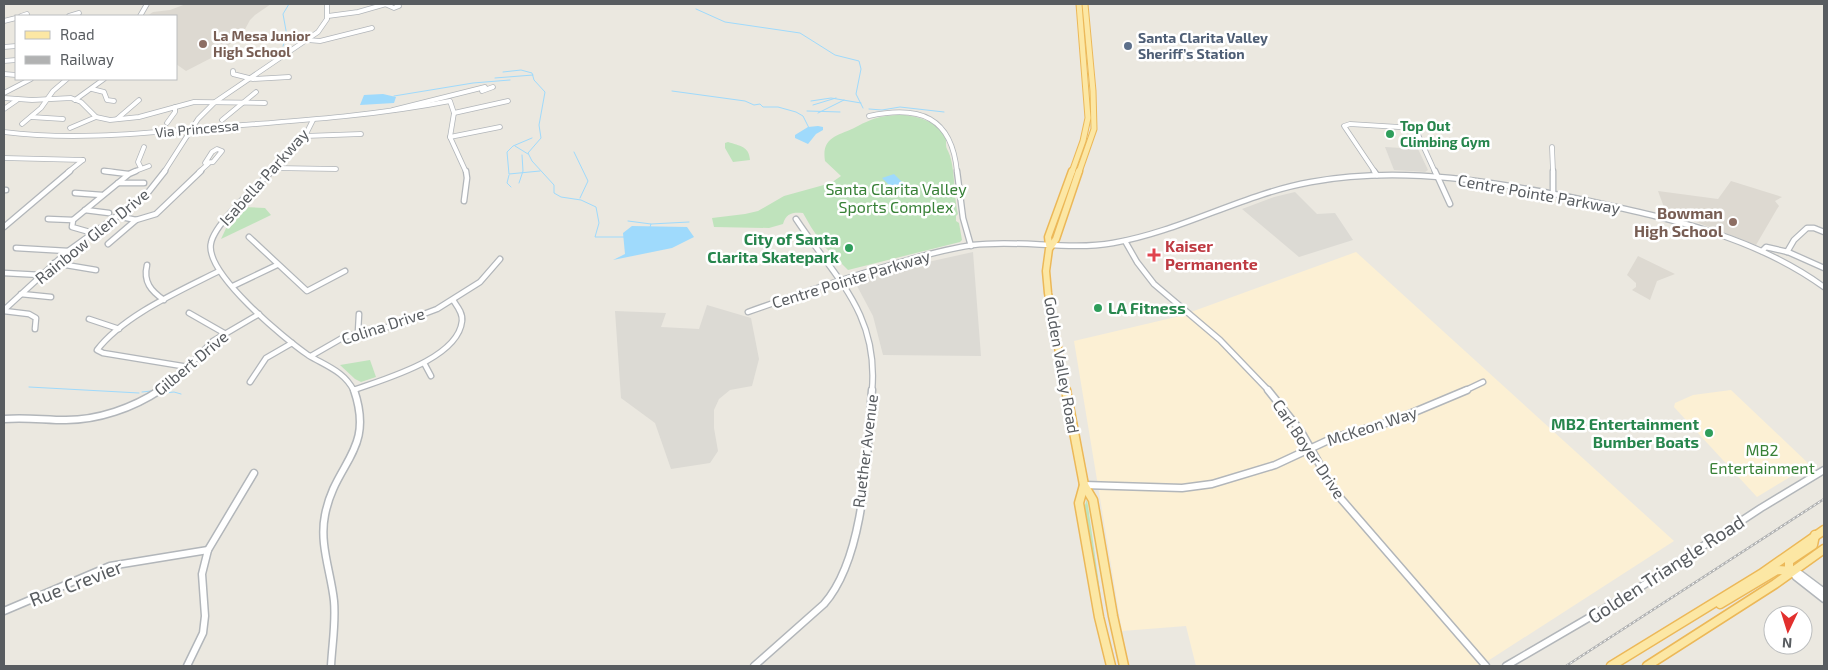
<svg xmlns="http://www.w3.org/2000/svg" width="1828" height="670" font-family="'Exo 2',sans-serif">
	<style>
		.commercial { fill: #fcf0d4 }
		.industrial { fill: #dcdad4 }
		.education { fill: #ddd9d1 }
		.green { fill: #bfe3bc }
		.water { fill: #9fdafc }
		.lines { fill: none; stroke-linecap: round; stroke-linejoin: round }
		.stream { stroke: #9fdafc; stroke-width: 1 }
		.minor-far2-casing { stroke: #b2b6ba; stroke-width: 5.5 }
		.minor-far1-casing { stroke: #b2b6ba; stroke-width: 7 }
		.minor-casing { stroke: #b2b6ba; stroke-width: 9 }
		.major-far2-casing { stroke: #ecb858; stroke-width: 7 }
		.major-far1-casing { stroke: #ecb858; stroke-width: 9 }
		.major-casing { stroke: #ecb858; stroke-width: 11 }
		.minor-far2 { stroke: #fff; stroke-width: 4 }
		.minor-far1 { stroke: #fff; stroke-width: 4.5 }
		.minor { stroke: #fff; stroke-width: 6 }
		.major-far2 { stroke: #fce7a4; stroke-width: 5 }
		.major-far1 { stroke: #fce7a4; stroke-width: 6 }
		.major { stroke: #fce7a4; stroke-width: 8 }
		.rail-casing { stroke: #b1b2b2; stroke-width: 2.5 }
		.rail { stroke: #fff; stroke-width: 1; stroke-dasharray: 2.5; stroke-linecap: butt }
		.education-dot { fill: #8d6e63; stroke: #fff; stroke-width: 2 }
		.service-dot { fill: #5c6f8a; stroke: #fff; stroke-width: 2 }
		.leisure-dot { fill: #2e9e5b; stroke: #fff; stroke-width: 2 }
		.health-dot { fill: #e0444e; stroke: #fff; stroke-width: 2 }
		.labels { text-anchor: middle; stroke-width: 5; stroke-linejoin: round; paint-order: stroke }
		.far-education-label { font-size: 14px; font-weight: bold; fill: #785e54; stroke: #fff; text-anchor: start }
		.far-service-label { font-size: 14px; font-weight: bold; fill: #4e5e75; stroke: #fff; text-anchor: start }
		.far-leisure-label { font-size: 14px; font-weight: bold; fill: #27864d; stroke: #fff; text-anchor: start }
		.far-street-label { font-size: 14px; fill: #585c60; stroke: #fff }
		.street-label { font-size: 16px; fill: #585c60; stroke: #fff }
		.park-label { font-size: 16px; fill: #388137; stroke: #fff }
		.education-label { font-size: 16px; font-weight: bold; fill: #785e54; stroke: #fff; text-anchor: end }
		.leisure-label { font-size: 16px; font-weight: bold; fill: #27864d; stroke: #fff; text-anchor: end }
		.health-label { font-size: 16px; font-weight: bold; fill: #be3a42; stroke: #fff; text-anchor: start }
		.near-street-label { font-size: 19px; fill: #585c60; stroke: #fff }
	</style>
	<rect width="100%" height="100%" fill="#ebe8e0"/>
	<!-- commercial -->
	<g class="commercial">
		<path d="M1356,252l318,289 -194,125h-284l-10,-40 -64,5 -48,-290 106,-25z"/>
		<path d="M1731,390l79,75 -53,32 -83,-90 1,-4 18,-8z"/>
	</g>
	<!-- industrial -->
	<g class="industrial">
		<path d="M1385,147l33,2 10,21 -3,2 -31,-2z"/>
		<path d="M1295,192l22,22 18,-1 18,27 -54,17 -57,-48 32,-12z"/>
		<path d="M973,252l8,104 -98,-1 -10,-39 -17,-32 2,-3 29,-10z"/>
		<path d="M707,305l44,13 8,41 -7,27 -22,4 -11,9 -5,11v18l4,23 -8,12 -39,6 -16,-46 -34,-25 -6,-87 51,2 -5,14 38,2z"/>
	</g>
	<!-- education -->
	<g class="education">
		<path d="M186,4h85l-16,11 -5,5 -7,13 -26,22 -31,16 -10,-7v-48h-29l6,-4 17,-2z"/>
		<path d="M1731,181l51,16 -7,4 4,5 -2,3 -21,36 -91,-35 -7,-19 60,8z"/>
		<path d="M1638,256l37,18 -18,7 -7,19 -18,-10 4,-3v-4l-9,-8z"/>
	</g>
	<!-- green -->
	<g class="green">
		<path d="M905,115c15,2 33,7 40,22 2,4 0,8 2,12 9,16 6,45 11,65l-2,2v5l3,2 3,17 -2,2 -112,28 -25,-25 -12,-18 -8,-14c-10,-1 -17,0 -20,11l-14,4 -55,-1 -2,-9 33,-4 13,-3 26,-15 47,-13 10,-7 -16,-15c-4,-25 14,-25 31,-34 19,-10 27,-12 49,-12z"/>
		<path d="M728,142c12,4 21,4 22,18l-17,2 -8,-14v-5z"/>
		<path d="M243,207l22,1 6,7 -50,24 8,-17z"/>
		<path d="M370,360l6,17 -15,5 -6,-3 -15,-14z"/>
		<path d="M1087,499l14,99 -17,-90z"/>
	</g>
	<!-- water -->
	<g class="water">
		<path d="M383,94l13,3 -2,6 -34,2 4,-10z"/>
		<path d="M818,126l5,1v3l-7,4 -8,10 -13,-6v-3l13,-8z"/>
		<path d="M894,174l15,15 -12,4 -15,-15z"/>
		<path d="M632,226l55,1 7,10 -22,11 -59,12 12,-6 -2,-21z"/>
	</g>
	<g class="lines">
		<!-- stream -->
		<g class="stream">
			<path d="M696,9l29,13 75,11 35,22 24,6 2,8 -5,25 7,14"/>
			<path d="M283,46l4,-10 -4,-22 6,-10"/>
			<path d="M503,72l18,-2 11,3 2,7 11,12 -6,33 2,13 -13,15 4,8 22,24v8l7,4 20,3 15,7 3,16 -4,14h30"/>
			<path d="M495,78l38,-3"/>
			<path d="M672,91l73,10 9,4 6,-1 3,3h15l18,5 7,4 6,12"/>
			<path d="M394,96l79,-13 37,-3"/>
			<path d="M811,101l20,-3 30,5"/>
			<path d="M813,105l23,-7"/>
			<path d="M869,109l13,1 18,-3 44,5"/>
			<path d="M807,111l33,1"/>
			<path d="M818,113l26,-13"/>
			<path d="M532,138l-19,8 -6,6 2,22 31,-3"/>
			<path d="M515,146l13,8"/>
			<path d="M574,152l14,29 -8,17"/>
			<path d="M509,175l-2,8 4,4"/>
			<path d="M519,183l4,-12 -1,-16"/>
			<path d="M628,221l23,3 -1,3"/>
			<path d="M651,224l38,-2"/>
			<path d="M29,387l110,6"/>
			<path d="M142,392l9,-1"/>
			<path d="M165,393l9,-1 7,2"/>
		</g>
		<defs>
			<g id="minor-far2">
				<path d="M385,4l9,4 5,-2 -3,-2"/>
				<path d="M21,16l6,-2"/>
				<path d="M69,16l10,-3"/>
				<path d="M140,16l7,-12"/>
				<path d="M328,16l30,-4 28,-8"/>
				<path d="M4,21l12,-3"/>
				<path d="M308,40l12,1 52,-13"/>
				<path d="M4,47l12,-1"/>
				<path d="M255,55l26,2"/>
				<path d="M4,61l12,-1"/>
				<path d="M233,71v3l20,5 36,-2"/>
				<path d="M4,74l12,1"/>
				<path d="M92,89l12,3 3,8 7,1"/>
				<path d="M482,91l11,-4"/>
				<path d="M4,93l27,-14"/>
				<path d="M4,98l28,2 39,-2 10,4 15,15 14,3 29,-3 55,-15 71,1"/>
				<path d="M75,100l29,-21"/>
				<path d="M4,109l13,-9"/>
				<path d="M393,110l92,-23"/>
				<path d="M454,113l54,-12"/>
				<path d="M869,116c51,-11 83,1 88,56"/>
				<path d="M31,117l32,2"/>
				<path d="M117,119l22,-19"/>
				<path d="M222,120l34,-28"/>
				<path d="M167,123l8,-11v-5"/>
				<path d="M22,124l19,-16 12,-17 14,-12"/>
				<path d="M70,128l26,-11"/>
				<path d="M4,132c71,9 141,1 212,-5 79,-6 157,-11 234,-26l4,12 -4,24 16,35"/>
				<path d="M305,136l56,-2"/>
				<path d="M450,137l50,-10"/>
				<path d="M1552,147l1,25"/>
				<path d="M217,149l5,2 -9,11 -8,1 7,-11z"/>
				<path d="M4,158l79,2"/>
				<path d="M141,168l-3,-6 6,-15"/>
				<path d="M275,168l61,1"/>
				<path d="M104,171l10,1"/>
				<path d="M68,172l15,-12"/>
				<path d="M133,172l16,-6"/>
				<path d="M164,172l34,-53 17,-17 103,-70 9,-13v-15"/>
				<path d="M199,172l9,-8"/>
				<path d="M270,172l35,-36 8,-16"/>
				<path d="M1375,172l-31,-46 6,-2 65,4 20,44"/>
			</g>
			<g id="minor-far1">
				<path d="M104,171l24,3"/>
				<path d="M272,171c-16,16 -57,52 -61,72 -7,30 74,96 97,112 18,11 36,16 46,36"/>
				<path d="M957,171l6,47 8,28"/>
				<path d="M1374,171l3,4"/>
				<path d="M1435,171l15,33"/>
				<path d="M1553,171v23"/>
				<path d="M118,183h26"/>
				<path d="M4,190h2"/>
				<path d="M75,193l27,2"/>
				<path d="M464,201l3,-23 -1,-7"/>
				<path d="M85,210l24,3"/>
				<path d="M117,216l19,4 20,-6 45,-43"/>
				<path d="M48,219l25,1"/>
				<path d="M796,219c39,59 83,94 76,172"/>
				<path d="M4,227l66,-56"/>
				<path d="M93,233l-21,-6 1,-7 56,-46 7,-3"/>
				<path d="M249,237l58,54 38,-20"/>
				<path d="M1125,241l12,21 17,22 66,56 49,51"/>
				<path d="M108,244l28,-24"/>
				<path d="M16,248l52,3"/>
				<path d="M1762,251l4,-4 22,5 36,16"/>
				<path d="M1787,252l7,-12 13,-12h7l10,4"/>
				<path d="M54,263l42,7"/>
				<path d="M147,265c-4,17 4,26 17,35"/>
				<path d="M4,273l37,2"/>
				<path d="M233,286l44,-21"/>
				<path d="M21,294l30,3"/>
				<path d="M4,310l64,-59 78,-56 19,-24"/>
				<path d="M4,311l25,3 7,4 -1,11"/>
				<path d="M748,312c53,-19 106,-37 160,-52 21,-6 44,-12 65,-15 47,-6 94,6 140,-2 69,-12 130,-49 198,-61 93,-17 187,0 278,19 83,18 166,36 235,86"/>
				<path d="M189,313l35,20"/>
				<path d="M89,319l30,10"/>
				<path d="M358,332l1,-18"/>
				<path d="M311,356l33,-19 48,-11 45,-17 43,-27 20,-23"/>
				<path d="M424,363l7,13"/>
				<path d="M188,367l-85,-14 -6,-3c27,-35 83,-59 122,-79"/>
				<path d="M250,382l16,-24 26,-15"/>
				<path d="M354,390c30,-11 104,-31 108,-69 1,-8 -5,-15 -9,-21"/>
				<path d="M158,391l20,-14 35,-36 46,-27"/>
				<path d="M1464,391l19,-9"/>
			</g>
			<g id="minor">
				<path d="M1268,390l32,40 36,63 150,173"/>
				<path d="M4,419c21,-2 41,1 62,1 32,0 67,-12 94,-30"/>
				<path d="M1084,485l98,3 30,-4 63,-19 58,-27 60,-17 74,-31"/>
				<path d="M1792,571l4,6 28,22"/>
				<path d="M1793,572l7,2 24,18"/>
				<path d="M4,611l106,-45 98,-16"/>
				<path d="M187,666l16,-33 2,-17 -3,-42 6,-24 46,-77"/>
				<path d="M331,666c1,-21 5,-43 3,-65 -3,-29 -15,-57 -9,-86 10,-53 50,-64 29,-125"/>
				<path d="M754,666l70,-62c42,-48 43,-152 48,-214"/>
				<path d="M1506,666l127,-74 128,-84 63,-38"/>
			</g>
			<g id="major-far2">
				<path d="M1072,172l11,-31 5,-23 -9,-114"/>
				<path d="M1079,172l15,-43 -1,-38 -8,-87"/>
			</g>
			<g id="major-far1">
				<path d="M1049,245l-1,-8 24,-66"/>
				<path d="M1066,391l-18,-98 -2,-22 3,-22 7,-10 23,-68"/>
			</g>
			<g id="major">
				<path d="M1066,390l18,95 9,15 20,116 11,50"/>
				<path d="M1084,485l-5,18 20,114 12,49"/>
				<path d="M1792,571l-3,-3v-7l24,-16 2,-10"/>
				<path d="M1720,604l57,-34 15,1"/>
				<path d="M1611,666l150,-92 63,-44"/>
				<path d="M1647,666l128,-82 49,-35"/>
			</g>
		</defs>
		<!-- minor-far2 casing -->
		<use href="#minor-far2" class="minor-far2-casing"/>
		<!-- minor-far1 casing -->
		<use href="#minor-far1" class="minor-far1-casing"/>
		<!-- minor casing -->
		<use href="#minor" class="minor-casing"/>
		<!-- major-far2 casing -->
		<use href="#major-far2" class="major-far2-casing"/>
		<!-- major-far1 casing -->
		<use href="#major-far1" class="major-far1-casing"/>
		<!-- major casing -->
		<use href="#major" class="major-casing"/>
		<!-- minor-far2 -->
		<use href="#minor-far2" class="minor-far2"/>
		<!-- minor-far1 -->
		<use href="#minor-far1" class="minor-far1"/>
		<!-- minor -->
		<use href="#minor" class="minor"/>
		<!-- major-far2 -->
		<use href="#major-far2" class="major-far2"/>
		<!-- major-far1 -->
		<use href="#major-far1" class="major-far1"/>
		<!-- major -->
		<use href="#major" class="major"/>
		<defs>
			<path id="rail" d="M1566,666l258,-167"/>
		</defs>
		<!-- rail casing -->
		<use href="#rail" class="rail-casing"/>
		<!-- rail -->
		<use href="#rail" class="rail"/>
	</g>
	<!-- markers -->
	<g class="education-dot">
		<circle cx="203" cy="44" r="5"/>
		<circle cx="1733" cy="222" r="5"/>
	</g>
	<circle class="service-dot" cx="1128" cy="46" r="5"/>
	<g class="leisure-dot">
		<circle cx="1390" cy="134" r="5"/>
		<circle cx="849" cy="248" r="5"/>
		<circle cx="1098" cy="308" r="5"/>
		<circle cx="1709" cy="433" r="5"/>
	</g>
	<path class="health-dot" d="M1151.5 247.5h5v5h5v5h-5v5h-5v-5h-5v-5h5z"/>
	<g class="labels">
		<!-- far-education labels -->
		<g class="far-education-label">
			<text x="213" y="41">La Mesa Junior<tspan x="213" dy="16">High School</tspan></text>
		</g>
		<!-- far-service labels -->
		<g class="far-service-label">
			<text x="1138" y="43">Santa Clarita Valley<tspan x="1138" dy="16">Sheriff’s Station</tspan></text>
		</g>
		<!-- far-leisure labels -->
		<g class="far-leisure-label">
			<text x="1400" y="131">Top Out<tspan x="1400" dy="16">Climbing Gym</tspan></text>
		</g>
		<!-- far-street labels -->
		<g class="far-street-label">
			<text transform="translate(197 129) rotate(-5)" y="5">Via Princessa</text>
		</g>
		<!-- street labels -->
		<g class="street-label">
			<text transform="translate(264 177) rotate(-48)" y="6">Isabella Parkway</text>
			<text transform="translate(1539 194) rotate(10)" y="6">Centre Pointe Parkway</text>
			<text transform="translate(92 236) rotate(-39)" y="6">Rainbow Glen Drive</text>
			<text transform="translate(851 279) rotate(-17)" y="6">Centre Pointe Parkway</text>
			<text transform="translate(383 326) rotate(-18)" y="6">Colina Drive</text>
			<text transform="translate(191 363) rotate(-40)" y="6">Gilbert Drive</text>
			<text transform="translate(1062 365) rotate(80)" y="6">Golden Valley Road</text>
			<text transform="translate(1372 426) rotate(-18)" y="6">McKeon Way</text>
			<text transform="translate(1309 449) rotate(56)" y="6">Carl Boyer Drive</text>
			<text transform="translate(865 451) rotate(-83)" y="6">Ruether Avenue</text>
		</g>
		<!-- park labels -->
		<g class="park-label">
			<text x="896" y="195">Santa Clarita Valley<tspan x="896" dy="18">Sports Complex</tspan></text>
			<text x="1762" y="456">MB2<tspan x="1762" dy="18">Entertainment</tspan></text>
		</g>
		<!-- education labels -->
		<g class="education-label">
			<text x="1723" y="219">Bowman<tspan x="1723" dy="18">High School</tspan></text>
		</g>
		<!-- leisure labels -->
		<g class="leisure-label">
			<text x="839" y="245">City of Santa<tspan x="839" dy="18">Clarita Skatepark</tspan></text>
			<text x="1108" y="314" text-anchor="start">LA Fitness</text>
			<text x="1699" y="430">MB2 Entertainment<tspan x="1699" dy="18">Bumber Boats</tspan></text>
		</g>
		<!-- health labels -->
		<g class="health-label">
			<text x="1165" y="252">Kaiser<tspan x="1165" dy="18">Permanente</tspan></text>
		</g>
		<!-- near-street labels -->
		<g class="near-street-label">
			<text transform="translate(1666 569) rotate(-33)" y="7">Golden Triangle Road</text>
			<text transform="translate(76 583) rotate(-21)" y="7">Rue Crevier</text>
		</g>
	</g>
	<!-- border -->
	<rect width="1828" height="670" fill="none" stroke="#585c60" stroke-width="10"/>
	<!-- legend -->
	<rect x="15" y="15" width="162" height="65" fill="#ffffff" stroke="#bcbebf"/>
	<rect x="25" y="31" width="25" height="8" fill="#fce7a4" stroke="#bcbebf"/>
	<text x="60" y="40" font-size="15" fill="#585c60">Road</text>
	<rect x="25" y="56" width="25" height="8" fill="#b1b2b2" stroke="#bcbebf"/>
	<text x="60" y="65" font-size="15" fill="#585c60">Railway</text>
	<!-- north arrow -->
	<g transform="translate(1788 630) rotate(184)"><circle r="24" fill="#ffffff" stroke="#bcbebf"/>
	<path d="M0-4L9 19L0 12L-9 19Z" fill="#e2302e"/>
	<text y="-8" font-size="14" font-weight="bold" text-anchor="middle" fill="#585c60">N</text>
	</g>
</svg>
